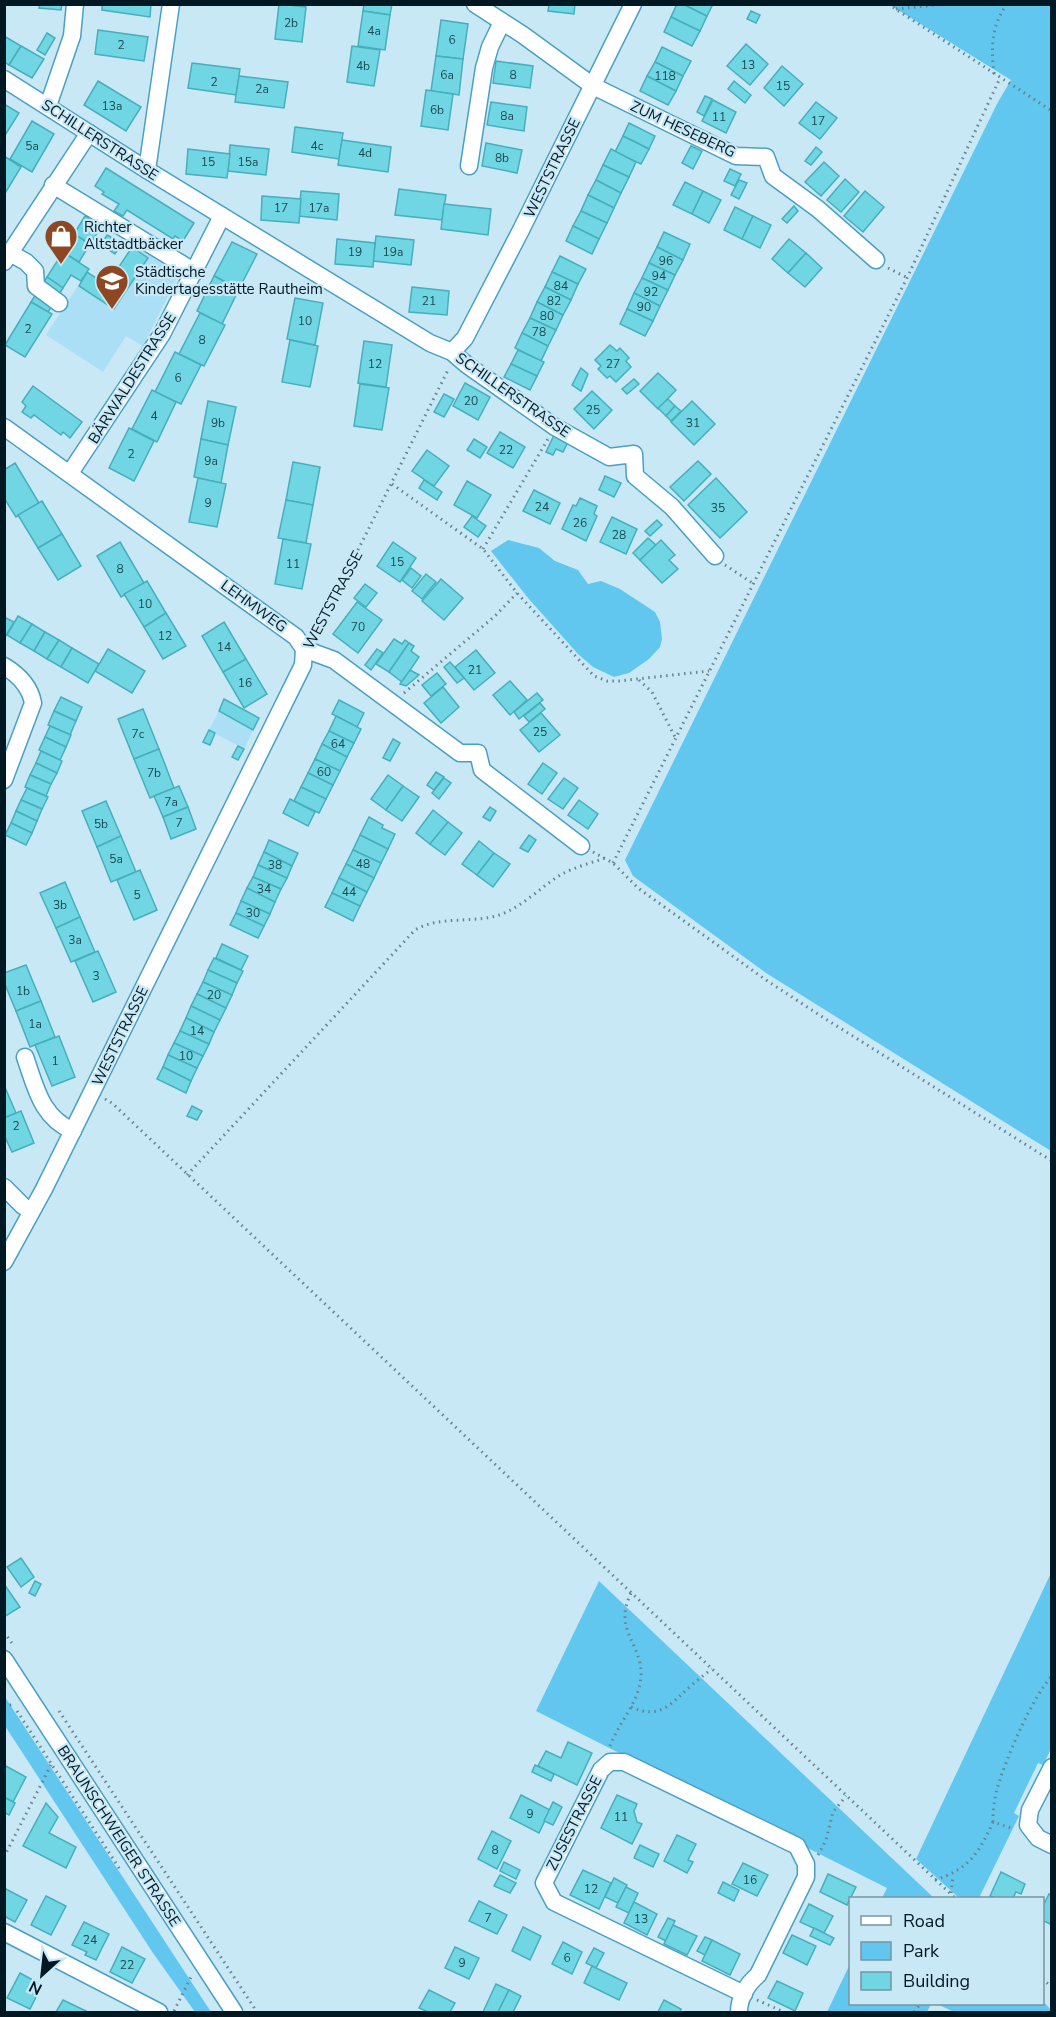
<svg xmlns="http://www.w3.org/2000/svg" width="1056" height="2017" font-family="'Nunito Sans',sans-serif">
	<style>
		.built { fill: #aadff6 }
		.green { fill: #61c7ef }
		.building { fill: #71d6e3; stroke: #47aebb; stroke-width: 1.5 }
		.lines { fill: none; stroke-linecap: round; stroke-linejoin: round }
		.minor-casing { stroke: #4aa0c2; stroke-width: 19 }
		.path { stroke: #67838f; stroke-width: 3; stroke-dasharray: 1.5 4.5; stroke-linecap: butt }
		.minor { stroke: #fff; stroke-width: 16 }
		.labels { text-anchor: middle; stroke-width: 4.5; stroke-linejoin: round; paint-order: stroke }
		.number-label { font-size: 12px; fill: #1c4852 }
		.street-label { font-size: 15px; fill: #001822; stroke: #c8e8f6 }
		.poi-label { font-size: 15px; fill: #001822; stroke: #c8e8f6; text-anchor: start }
	</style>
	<rect width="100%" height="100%" fill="#c8e8f6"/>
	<!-- built -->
	<g class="built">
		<path d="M136,242l43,32 -36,72 -17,-10 -23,36 -57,-37 41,-63 20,13z"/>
		<path d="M219,711l34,19 -9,19 -35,-19z"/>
	</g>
	<!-- green -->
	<g class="green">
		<path d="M890,5h161v1146l-285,-178 -133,-97 -8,-16 373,-758 13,-22z"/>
		<path d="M508,540l31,8 16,13 23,9 10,14 13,-3 19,8 35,23 5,10 2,17 -2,8 -11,12 -20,14 -15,4 -21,-10 -15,-13 -50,-56 -37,-47z"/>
		<path d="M1051,1573v176l-8,16 -5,-2 -24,50 5,3 -40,82h-20l-43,-39z"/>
		<path d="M599,1581l335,317h-52l5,-10 -351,-177z"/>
		<path d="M5,1697l206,315h-16l-42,-59 -148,-227z"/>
		<path d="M850,1964v40h81l-4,8h-100z"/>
		<path d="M1043,2001l8,9v2h-97l-17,-8h105z"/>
	</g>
	<!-- building -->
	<g class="building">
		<path d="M40,4h22l-1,6 -22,-2z"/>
		<path d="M102,4h49l-1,13 -48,-7z"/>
		<path d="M279,4l27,3 -4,35 -27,-3z"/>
		<path d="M364,4h28l-2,11 -27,-4z"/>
		<path d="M549,4h26l-1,10 -26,-3z"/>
		<path d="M677,4h6l24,12 -7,15 -29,-14z"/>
		<path d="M683,4h30l-6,12z"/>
		<path d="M363,11l27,4 -5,35 -27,-4z"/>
		<path d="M751,11l9,4 -4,8 -9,-4z"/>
		<path d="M671,17l29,14 -8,15 -28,-14z"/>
		<path d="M441,20l27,4 -5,35 -27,-3z"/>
		<path d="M98,30l50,7 -4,24 -49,-7z"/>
		<path d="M47,33l8,5 -10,17 -8,-5z"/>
		<path d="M4,36l17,10 -12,19 -5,-3z"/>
		<path d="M746,44l22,20 -18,21 -23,-19z"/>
		<path d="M21,46l23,13 -12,19 -23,-13z"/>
		<path d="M352,46l28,4 -6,36 -27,-4z"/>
		<path d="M662,47l29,14 -8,15 -28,-14z"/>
		<path d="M436,56l27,3 -4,36 -28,-4z"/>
		<path d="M496,61l37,5 -3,22 -37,-5z"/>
		<path d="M655,62l28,14 -7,15 -29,-15z"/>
		<path d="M192,63l48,6 -4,26 -48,-7z"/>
		<path d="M782,66l21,18 -19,22 -20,-18z"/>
		<path d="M239,76l49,6 -4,26 -49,-6z"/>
		<path d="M647,76l29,15 -8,14 -28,-14z"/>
		<path d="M98,81l43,26 -15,24 -42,-26z"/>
		<path d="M734,81l17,14 -6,8 -17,-14z"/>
		<path d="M426,90l27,4 -5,36 -27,-4z"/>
		<path d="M705,96l7,3 -8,17 -7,-4z"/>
		<path d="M713,100l23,12 -10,21 -24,-12z"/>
		<path d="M491,102l36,5 -3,24 -37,-6z"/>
		<path d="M816,102l21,16 -17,21 -21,-16z"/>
		<path d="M4,104l15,9 -15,24z"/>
		<path d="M32,121l22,13 -22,38 -22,-13z"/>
		<path d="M629,123l26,13 -6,13 -26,-13z"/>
		<path d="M295,127l48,6 -4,26 -47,-7z"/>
		<path d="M623,136l26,13 -8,15 -26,-12z"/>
		<path d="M342,140l49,7 -3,25 -50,-7z"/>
		<path d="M486,143l36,7 -5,23 -35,-7z"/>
		<path d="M230,145l39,4 -3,26 -38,-4z"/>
		<path d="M691,146l11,5 -9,18 -11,-6z"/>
		<path d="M816,147l6,5 -11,13 -6,-4z"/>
		<path d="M188,149l42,5 -3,24 -41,-4z"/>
		<path d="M611,149l25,13 -7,15 -26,-12z"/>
		<path d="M4,156l17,11 -17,28z"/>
		<path d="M824,162l15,14 -18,20 -16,-14z"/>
		<path d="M603,165l26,12 -8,16 -25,-13z"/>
		<path d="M106,168l88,55 -11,18 -8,-5 -2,3 -46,-29 -4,6 -9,-5 5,-7 -17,-10 2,-2 -9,-6z"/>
		<path d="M730,169l11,5 -6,12 -11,-5z"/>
		<path d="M845,179l14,13 -18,20 -14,-12z"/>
		<path d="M596,180l25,13 -7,15 -26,-13z"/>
		<path d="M739,180l8,3 -8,16 -8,-4z"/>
		<path d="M685,182l18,9 -11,23 -19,-9z"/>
		<path d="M399,189l47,6 -4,25 -47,-5z"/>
		<path d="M301,191l38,3 -2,26 -38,-4z"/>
		<path d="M703,191l18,9 -12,23 -17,-9z"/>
		<path d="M865,191l19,16 -21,25 -19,-16z"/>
		<path d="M588,195l26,13 -7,15 -26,-12z"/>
		<path d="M262,196l39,3 -2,24 -38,-3z"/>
		<path d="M444,204l47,5 -3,26 -47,-6z"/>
		<path d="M794,206l4,5 -11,12 -5,-4z"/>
		<path d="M735,207l18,9 -11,23 -18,-9z"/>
		<path d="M581,211l26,12 -8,16 -26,-13z"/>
		<path d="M85,216l17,10 -12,18 -16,-10z"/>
		<path d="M753,216l18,9 -11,23 -18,-9z"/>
		<path d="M573,226l26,13 -7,15 -26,-13z"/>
		<path d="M664,232l26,12 -7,16 -26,-13z"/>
		<path d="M74,234l16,10 -11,18 -16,-10z"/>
		<path d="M107,235l15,8 -7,11 -14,-9z"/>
		<path d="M376,236l38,4 -3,25 -38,-4z"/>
		<path d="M337,239l38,4 -2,24 -38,-3z"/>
		<path d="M789,239l17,14 -18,20 -16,-14z"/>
		<path d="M232,242l25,12 -18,35 -25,-13z"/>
		<path d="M132,247l16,11 -34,51 -35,-23 8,-14 20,13z"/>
		<path d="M657,247l26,13 -8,15 -26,-12z"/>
		<path d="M63,252l26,17 -8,12 -10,-6 -8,13 -16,-11z"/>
		<path d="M806,253l16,15 -17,19 -17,-14z"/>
		<path d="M560,256l26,13 -8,15 -26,-12z"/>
		<path d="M649,263l26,12 -7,15 -26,-12z"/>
		<path d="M552,272l26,12 -7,16 -26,-13z"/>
		<path d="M214,276l25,13 -17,35 -25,-13z"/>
		<path d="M47,277l16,11 -15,24 -17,-10z"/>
		<path d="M642,278l26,12 -8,16 -26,-13z"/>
		<path d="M412,287l37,4 -2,24 -38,-3z"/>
		<path d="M545,287l26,13 -8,15 -26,-13z"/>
		<path d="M634,293l26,13 -7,15 -26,-12z"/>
		<path d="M295,298l28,5 -8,42 -28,-6z"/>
		<path d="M31,302l21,12 -27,43 -20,-12z"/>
		<path d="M537,302l26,13 -7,15 -26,-12z"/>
		<path d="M627,309l26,12 -8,15 -25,-12z"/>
		<path d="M200,313l25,12 -21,41 -25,-12z"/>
		<path d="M530,318l26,12 -8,16 -26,-13z"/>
		<path d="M522,333l26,13 -7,15 -26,-13z"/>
		<path d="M290,340l28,6 -8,41 -28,-5z"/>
		<path d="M364,341l28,4 -6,42 -28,-4z"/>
		<path d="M610,345l7,6 3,-3 9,10 -3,3 5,6 -15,15 -6,-6 -3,2 -9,-9 3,-3 -6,-6z"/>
		<path d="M518,350l26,12 -7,14 -26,-12z"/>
		<path d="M175,352l26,13 -20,39 -26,-12z"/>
		<path d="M511,364l26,12 -7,14 -26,-13z"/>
		<path d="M581,368l7,6 -7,17 -9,-6z"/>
		<path d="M658,373l18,17 -18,19 -18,-18z"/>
		<path d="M634,379l5,5 -12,10 -5,-5z"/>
		<path d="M465,383l25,14 -12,23 -25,-14z"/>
		<path d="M360,384l29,4 -7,42 -28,-4z"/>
		<path d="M33,386l49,36 -12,16 -7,-6 -2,3 -27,-20 -3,3 -9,-6 4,-6 -4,-4z"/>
		<path d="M152,390l24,12 -19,40 -25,-13z"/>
		<path d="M592,391l20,19 -18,19 -20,-20z"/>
		<path d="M444,394l10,5 -10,18 -10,-5z"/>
		<path d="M668,399l7,7 -9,10 -8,-8z"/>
		<path d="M208,401l28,6 -8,38 -27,-6z"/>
		<path d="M692,401l23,23 -21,21 -23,-23z"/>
		<path d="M675,406l6,5 -10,10 -5,-5z"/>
		<path d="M129,428l25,13 -20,40 -25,-13z"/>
		<path d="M500,432l25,15 -12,21 -26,-15z"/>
		<path d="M554,435l14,7 -5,10 -7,-3 -3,6 -7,-3z"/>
		<path d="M201,439l27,6 -7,38 -27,-6z"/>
		<path d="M474,439l13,8 -7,11 -13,-8z"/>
		<path d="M427,450l22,16 -15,20 -22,-15z"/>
		<path d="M698,461l13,13 -27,27 -14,-14z"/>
		<path d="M293,462l27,5 -7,38 -27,-5z"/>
		<path d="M15,463l24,40 -23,14 -12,-19v-28z"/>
		<path d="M605,476l16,7 -7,14 -15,-7z"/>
		<path d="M198,478l28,6 -9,43 -28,-5z"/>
		<path d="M716,478l31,34 -27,26 -32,-33z"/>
		<path d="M424,480l18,12 -5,8 -18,-12z"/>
		<path d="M467,481l24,14 -14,23 -23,-13z"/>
		<path d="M534,490l26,13 -10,21 -27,-13z"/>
		<path d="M580,498l17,8 -3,8 3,2 -11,25 -24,-12 11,-24 3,1z"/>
		<path d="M286,500l27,5 -7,38 -28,-5z"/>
		<path d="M42,501l20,33 -24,14 -20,-33z"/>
		<path d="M472,516l14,10 -8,11 -14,-10z"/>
		<path d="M612,517l25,12 -11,25 -26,-12z"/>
		<path d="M657,520l5,5 -12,11 -5,-5z"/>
		<path d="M62,534l19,32 -23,14 -20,-32z"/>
		<path d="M648,538l8,7 -16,15 -7,-7z"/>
		<path d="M283,539l28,5 -9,45 -27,-5z"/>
		<path d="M661,540l14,15 -6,5 9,9 -16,14 -22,-23z"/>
		<path d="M120,542l24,41 -23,14 -24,-41z"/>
		<path d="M393,542l23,16 -16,24 -23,-16z"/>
		<path d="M411,568l10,8 -9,12 -10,-8z"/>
		<path d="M426,574l10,8 -14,17 -10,-8z"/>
		<path d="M441,579l22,19 -19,22 -22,-19z"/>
		<path d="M147,581l19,32 -22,14 -20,-33z"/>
		<path d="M365,584l12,9 -11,14 -12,-9z"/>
		<path d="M357,602l25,18 -24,33 -25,-19z"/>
		<path d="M166,613l20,33 -23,13 -19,-32z"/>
		<path d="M18,616l14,8 -12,19 -13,-8z"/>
		<path d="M4,617l10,5 -10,17z"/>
		<path d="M224,622l22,37 -23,13 -21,-36z"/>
		<path d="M32,624l13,8 -11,19 -14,-8z"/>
		<path d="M45,632l14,8 -12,19 -13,-8z"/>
		<path d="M394,639l8,5 3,-4 4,3 -20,29 -13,-8z"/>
		<path d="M59,640l13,8 -11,19 -14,-8z"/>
		<path d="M409,643l5,3 -3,5 8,6 -17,25 -13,-10z"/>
		<path d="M72,648l27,16 -11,19 -27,-16z"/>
		<path d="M108,649l37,22 -13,22 -37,-22z"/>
		<path d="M377,649l6,4 -12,17 -6,-5z"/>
		<path d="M476,650l19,23 -21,17 -19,-23z"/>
		<path d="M246,659l21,35 -23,14 -21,-36z"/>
		<path d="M450,662l14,16 -7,5 -13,-16z"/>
		<path d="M410,670l9,5 -13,11 -6,-2z"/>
		<path d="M437,673l9,11 -15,12 -9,-11z"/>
		<path d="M510,681l17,19 -17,15 -17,-20z"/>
		<path d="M443,687l16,20 -18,16 -17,-20z"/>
		<path d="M537,693l6,7 -24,19 -5,-7z"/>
		<path d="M61,697l21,10 -6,14 -22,-10z"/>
		<path d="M224,699l35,19 -6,12 -34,-19z"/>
		<path d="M339,700l25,13 -7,14 -25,-13z"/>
		<path d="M540,703l5,6 -16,13 -5,-6z"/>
		<path d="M143,709l16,40 -25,10 -16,-40z"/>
		<path d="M54,711l22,10 -6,14 -22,-10z"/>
		<path d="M541,713l19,22 -21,17 -19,-22z"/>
		<path d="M336,716l25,13 -7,14 -25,-12z"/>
		<path d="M50,726l21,9 -5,12 -21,-10z"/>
		<path d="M209,730l6,3 -5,12 -7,-3z"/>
		<path d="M329,731l25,12 -7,14 -25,-13z"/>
		<path d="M45,737l21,10 -6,13 -21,-10z"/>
		<path d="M393,739l7,4 -10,18 -7,-3z"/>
		<path d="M322,744l25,13 -7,14 -25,-12z"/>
		<path d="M238,746l6,3 -6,11 -6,-3z"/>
		<path d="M159,749l15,39 -24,10 -16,-39z"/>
		<path d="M41,751l21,10 -5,12 -21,-10z"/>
		<path d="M315,759l25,12 -7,14 -25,-12z"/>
		<path d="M36,763l21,10 -6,11 -21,-9z"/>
		<path d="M543,763l14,10 -15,21 -14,-10z"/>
		<path d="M436,772l8,5 -10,13 -7,-5z"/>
		<path d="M308,773l25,12 -7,14 -25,-12z"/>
		<path d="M30,775l21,9 -5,12 -21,-9z"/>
		<path d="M388,775l15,11 -17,24 -15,-11z"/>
		<path d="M444,778l7,5 -12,16 -7,-6z"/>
		<path d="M564,778l14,10 -15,21 -15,-10z"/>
		<path d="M179,786l9,21 -25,10 -9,-21z"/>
		<path d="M403,786l16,11 -17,24 -16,-11z"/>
		<path d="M301,787l25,12 -7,14 -25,-12z"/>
		<path d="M27,788l21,9 -6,12 -21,-9z"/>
		<path d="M290,799l25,13 -7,14 -25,-13z"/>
		<path d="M21,800l21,9 -5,12 -21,-10z"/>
		<path d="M579,800l19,14 -10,15 -20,-14z"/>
		<path d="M106,801l15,35 -24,11 -15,-36z"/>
		<path d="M188,807l8,22 -25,10 -8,-22z"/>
		<path d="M490,807l6,4 -6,10 -7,-4z"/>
		<path d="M433,810l15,12 -18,22 -14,-11z"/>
		<path d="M16,811l21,10 -5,12 -21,-10z"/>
		<path d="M369,817l14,8 -1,3 13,6 -7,15 -28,-14z"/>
		<path d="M448,822l14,11 -17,22 -15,-11z"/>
		<path d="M11,823l21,10 -6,12 -21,-10z"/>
		<path d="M360,835l28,14 -7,14 -28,-13z"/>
		<path d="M529,835l7,5 -8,12 -8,-4z"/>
		<path d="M121,836l15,36 -25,10 -14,-35z"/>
		<path d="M269,840l29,13 -6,13 -28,-14z"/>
		<path d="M479,841l15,12 -17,22 -15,-11z"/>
		<path d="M353,850l28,13 -7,15 -28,-14z"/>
		<path d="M264,852l28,14 -5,12 -29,-13z"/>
		<path d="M494,853l16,11 -17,23 -16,-12z"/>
		<path d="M346,864l28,14 -7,14 -28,-14z"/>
		<path d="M258,865l29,13 -6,11 -28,-12z"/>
		<path d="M140,870l17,40 -23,10 -17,-40z"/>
		<path d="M253,877l28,12 -6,13 -28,-14z"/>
		<path d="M339,878l28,14 -7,14 -28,-13z"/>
		<path d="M65,882l15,35 -24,11 -16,-35z"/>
		<path d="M247,888l28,14 -5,12 -29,-13z"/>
		<path d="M332,893l28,13 -7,15 -28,-14z"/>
		<path d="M241,901l29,13 -6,12 -28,-13z"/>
		<path d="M236,913l28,13 -6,12 -28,-13z"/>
		<path d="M80,917l15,35 -24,10 -15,-34z"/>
		<path d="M222,944l26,12 -7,14 -25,-12z"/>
		<path d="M98,951l18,41 -23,10 -18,-41z"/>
		<path d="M214,958l29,13 -6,12 -29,-13z"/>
		<path d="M26,965l15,36 -25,10 -12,-29v-9z"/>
		<path d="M208,970l29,13 -5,12 -29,-13z"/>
		<path d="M203,982l29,13 -6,13 -29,-14z"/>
		<path d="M197,994l29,14 -6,12 -29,-14z"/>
		<path d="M41,1001l14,36 -25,10 -14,-36z"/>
		<path d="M191,1006l29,14 -6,12 -28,-14z"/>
		<path d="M186,1018l28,14 -5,12 -29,-13z"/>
		<path d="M180,1031l29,13 -6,12 -29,-13z"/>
		<path d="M59,1036l16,41 -23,9 -17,-41z"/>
		<path d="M174,1043l29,13 -6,12 -29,-13z"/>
		<path d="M168,1055l29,13 -6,13 -28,-14z"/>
		<path d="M163,1067l28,14 -5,12 -29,-14z"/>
		<path d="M4,1085l12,28 -12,5z"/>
		<path d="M192,1106l10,5 -5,9 -10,-4z"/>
		<path d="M21,1111l13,32 -22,9 -8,-17v-17z"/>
		<path d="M21,1558l13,19 -13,10 -14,-20z"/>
		<path d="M35,1581l6,3 -6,12 -6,-3z"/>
		<path d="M4,1584l16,23 -16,10z"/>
		<path d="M568,1742l24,11 -15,32 -39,-19 8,-15 15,7z"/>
		<path d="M4,1765l22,12 -13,25 -9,-5z"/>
		<path d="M535,1765l19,9 -3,7 -19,-9z"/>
		<path d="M521,1795l29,15 -11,23 -29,-15z"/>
		<path d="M617,1795l20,9 -3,7 3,11 5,2 -10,20 -31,-16z"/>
		<path d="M4,1797l11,6 -6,12 -5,-3z"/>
		<path d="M553,1802l9,5 -9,18 -9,-4z"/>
		<path d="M46,1803l12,14 -9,16 27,14 -10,21 -43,-22z"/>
		<path d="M492,1831l19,10 -14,28 -19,-10z"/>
		<path d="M677,1835l19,9 -8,16 5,2 -6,11 -23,-12z"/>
		<path d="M640,1845l19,9 -6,13 -19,-9z"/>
		<path d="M504,1862l16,8 -4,9 -16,-8z"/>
		<path d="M743,1863l25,12 -11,21 -25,-12z"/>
		<path d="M583,1870l28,13 -12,26 -29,-14z"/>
		<path d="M1001,1872l24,12 -4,10 -5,-2 -3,6h-17l-6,-2z"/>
		<path d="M828,1874l28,13 -9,18 -27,-13z"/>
		<path d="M500,1875l16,8 -6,10 -16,-7z"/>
		<path d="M614,1878l13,7 -9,18 -13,-6z"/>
		<path d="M723,1882l16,8 -5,11 -16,-8z"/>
		<path d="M626,1887l12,6 -9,20 -13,-6z"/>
		<path d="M4,1888l23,12 -12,22 -11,-6z"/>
		<path d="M1049,1894l3,1v30l-10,-5v-12z"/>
		<path d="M46,1896l20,10 -15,29 -20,-10z"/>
		<path d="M479,1901l28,14 -10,19 -28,-13z"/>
		<path d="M634,1902l23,12 -10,21 -23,-12z"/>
		<path d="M809,1904l24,12 -9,17 -24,-11z"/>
		<path d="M668,1918l7,3 -9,20 -8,-4z"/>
		<path d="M84,1922l25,12 -13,26 -11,-5 2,-3 -15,-7z"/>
		<path d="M673,1925l24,11 -10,19 -23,-11z"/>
		<path d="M523,1927l18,9 -11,24 -18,-9z"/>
		<path d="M814,1928l20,10 -4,7 -20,-9z"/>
		<path d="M792,1935l24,11 -9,19 -24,-12z"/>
		<path d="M705,1937l7,3 -7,15 -8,-4z"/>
		<path d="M712,1940l28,14 -10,21 -28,-14z"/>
		<path d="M563,1942l19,10 -10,22 -20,-10z"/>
		<path d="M122,1947l23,12 -13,24 -22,-11z"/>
		<path d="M455,1947l24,11 -10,21 -24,-11z"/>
		<path d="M594,1948l10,5 -8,15 -10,-5z"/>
		<path d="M592,1966l35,17 -8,17 -35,-17z"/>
		<path d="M20,1973l22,12 -12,24 -23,-11z"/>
		<path d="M777,1981l26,12 -8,18 -27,-13z"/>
		<path d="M496,1984l13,6 -11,22h-15z"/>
		<path d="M429,1990l26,13 -5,9h-22l-9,-4z"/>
		<path d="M509,1990l12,6 -8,16h-15z"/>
		<path d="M63,2000l23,11 -1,1h-29z"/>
		<path d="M664,2000l17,9 -1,3h-22z"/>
	</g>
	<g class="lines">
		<defs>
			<g id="minor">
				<path d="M475,4l48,31 70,51 143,70 30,1 7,19 45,33 58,51"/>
				<path d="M4,79l143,91 283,173 22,9 15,13 88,62 54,30 25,-3 1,22 37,31 43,49"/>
				<path d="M48,106l24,-70 3,-32"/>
				<path d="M469,166l15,-98 6,-21 12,-25"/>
				<path d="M147,170l24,-166"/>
				<path d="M53,185l142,87"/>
				<path d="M10,253l16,9 9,9 1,15 23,17"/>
				<path d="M4,262l85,-129"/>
				<path d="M452,352l13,-14 56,-108 112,-226"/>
				<path d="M4,427l292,210 8,12 30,11 126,93h18l4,17 99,76"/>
				<path d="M70,473l92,-139 60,-118"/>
				<path d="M4,666c15,9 26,20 29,37l-29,77"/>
				<path d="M25,1057c11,31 16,60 48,74"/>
				<path d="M4,1187l19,19 8,5"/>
				<path d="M4,1262l40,-73 259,-524 1,-16"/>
				<path d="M4,1659l230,353"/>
				<path d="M1052,1767l-22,43 -2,15 10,13 14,7"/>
				<path d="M4,1932l155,80"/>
				<path d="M739,2012c0,-14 8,-28 19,-37l48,-98v-13l-9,-18 -173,-84h-14l-9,8 -57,113 10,19 190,92"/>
			</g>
		</defs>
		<!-- minor casing -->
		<use href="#minor" class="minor-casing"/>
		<!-- path -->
		<g class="path">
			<path d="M888,4l164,107"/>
			<path d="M896,9l49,-5"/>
			<path d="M994,74c-3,-26 -3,-48 13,-70"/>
			<path d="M888,268l18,9"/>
			<path d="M392,484l91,65 34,44 77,83 13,5h12l90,-10"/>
			<path d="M483,549l65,-110"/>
			<path d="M725,565l29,19"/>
			<path d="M315,636l134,-268"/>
			<path d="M639,680l13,12 24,47"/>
			<path d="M404,693l91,-77 22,-23"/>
			<path d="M593,852l20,11 25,25 128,92 58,38 228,143"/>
			<path d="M613,863l294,-585 93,-200"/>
			<path d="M105,1099l7,4 843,795"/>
			<path d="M187,1175l228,-245c23,-14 54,-7 81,-14 25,-7 44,-29 66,-42 13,-7 29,-11 43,-16"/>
			<path d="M4,1632l10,14"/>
			<path d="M4,1707l9,-3"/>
			<path d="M631,1707c30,14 41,-5 62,-23 6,-5 12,-10 19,-15"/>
			<path d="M17,1711l104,160"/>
			<path d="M59,1711l198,301"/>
			<path d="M610,1746c9,-24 31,-46 31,-72 0,-32 -28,-44 -10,-81"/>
			<path d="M993,1822c0,-11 1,-22 4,-33 8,-28 35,-92 55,-113"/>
			<path d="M818,1855l8,-15 7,-28 13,-16"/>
			<path d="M4,1857l47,-92"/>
			<path d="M935,1880c34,-11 44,-27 58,-58l21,7"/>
			<path d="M951,1893l2,-18"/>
			<path d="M1042,1979l10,8"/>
			<path d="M757,2000l27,12"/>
			<path d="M174,2011l17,-34"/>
			<path d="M914,2012l6,-8"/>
		</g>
		<!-- minor -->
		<use href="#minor" class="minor"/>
	</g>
	<!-- icons -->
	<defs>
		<symbol id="shop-pin" viewBox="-11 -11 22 30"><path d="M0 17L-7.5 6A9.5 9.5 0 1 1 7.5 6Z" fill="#8e4722" stroke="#c8e8f6"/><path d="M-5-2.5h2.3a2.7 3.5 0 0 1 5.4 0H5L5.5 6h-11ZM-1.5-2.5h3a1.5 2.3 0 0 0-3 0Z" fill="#fff"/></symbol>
		<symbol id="school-pin" viewBox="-11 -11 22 30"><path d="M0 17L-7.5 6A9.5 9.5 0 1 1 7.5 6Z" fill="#8e4722" stroke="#c8e8f6"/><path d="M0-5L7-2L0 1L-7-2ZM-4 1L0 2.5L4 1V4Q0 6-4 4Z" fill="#fff"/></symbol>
	</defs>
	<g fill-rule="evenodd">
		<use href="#shop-pin" x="42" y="217" width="38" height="52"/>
		<use href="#school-pin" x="93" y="262" width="38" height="52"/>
	</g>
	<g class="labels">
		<!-- number labels -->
		<g class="number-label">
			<text x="291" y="27">2b</text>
			<text x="374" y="35">4a</text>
			<text x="452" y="44">6</text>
			<text x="121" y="49">2</text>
			<text x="748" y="69">13</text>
			<text x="363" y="70">4b</text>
			<text x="447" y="79">6a</text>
			<text x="513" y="79">8</text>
			<text x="665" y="80">118</text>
			<text x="214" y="86">2</text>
			<text x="783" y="90">15</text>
			<text x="262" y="93">2a</text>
			<text x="112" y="110">13a</text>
			<text x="437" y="114">6b</text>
			<text x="507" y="120">8a</text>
			<text x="719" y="121">11</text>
			<text x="818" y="125">17</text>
			<text x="32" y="150">5a</text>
			<text x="317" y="150">4c</text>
			<text x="365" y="157">4d</text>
			<text x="502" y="162">8b</text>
			<text x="208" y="166">15</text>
			<text x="248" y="166">15a</text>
			<text x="281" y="212">17</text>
			<text x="319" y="212">17a</text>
			<text x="355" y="256">19</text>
			<text x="393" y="256">19a</text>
			<text x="666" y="265">96</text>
			<text x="659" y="280">94</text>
			<text x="561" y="290">84</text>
			<text x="651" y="296">92</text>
			<text x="429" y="305">21</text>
			<text x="554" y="305">82</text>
			<text x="644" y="311">90</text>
			<text x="547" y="320">80</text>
			<text x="305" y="325">10</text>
			<text x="28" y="333">2</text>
			<text x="539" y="336">78</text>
			<text x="202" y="344">8</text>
			<text x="375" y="368">12</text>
			<text x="613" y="368">27</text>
			<text x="178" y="382">6</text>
			<text x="471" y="405">20</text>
			<text x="593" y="414">25</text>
			<text x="154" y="420">4</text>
			<text x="218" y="427">9b</text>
			<text x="693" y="427">31</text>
			<text x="506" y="454">22</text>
			<text x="131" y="458">2</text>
			<text x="211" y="465">9a</text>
			<text x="208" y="507">9</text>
			<text x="542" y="511">24</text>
			<text x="718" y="512">35</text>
			<text x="580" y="527">26</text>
			<text x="619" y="539">28</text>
			<text x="397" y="566">15</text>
			<text x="293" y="568">11</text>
			<text x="120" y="573">8</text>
			<text x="145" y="608">10</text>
			<text x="358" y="631">70</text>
			<text x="165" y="640">12</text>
			<text x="224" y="651">14</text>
			<text x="475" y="674">21</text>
			<text x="245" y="687">16</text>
			<text x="540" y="736">25</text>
			<text x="138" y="738">7c</text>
			<text x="338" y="748">64</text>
			<text x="324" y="776">60</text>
			<text x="154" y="777">7b</text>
			<text x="171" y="806">7a</text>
			<text x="179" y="827">7</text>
			<text x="101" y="828">5b</text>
			<text x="116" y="863">5a</text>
			<text x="363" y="868">48</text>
			<text x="275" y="869">38</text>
			<text x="264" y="893">34</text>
			<text x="349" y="896">44</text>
			<text x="137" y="899">5</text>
			<text x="60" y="909">3b</text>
			<text x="253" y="917">30</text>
			<text x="75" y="944">3a</text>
			<text x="96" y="980">3</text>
			<text x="23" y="995">1b</text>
			<text x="214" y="999">20</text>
			<text x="35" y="1028">1a</text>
			<text x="197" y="1035">14</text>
			<text x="186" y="1060">10</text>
			<text x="55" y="1065">1</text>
			<text x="16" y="1130">2</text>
			<text x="530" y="1818">9</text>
			<text x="621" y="1821">11</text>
			<text x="495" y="1854">8</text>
			<text x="750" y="1884">16</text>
			<text x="591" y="1893">12</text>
			<text x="488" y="1922">7</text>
			<text x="641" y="1923">13</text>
			<text x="90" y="1944">24</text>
			<text x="567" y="1962">6</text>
			<text x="462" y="1967">9</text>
			<text x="127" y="1969">22</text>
		</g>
		<!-- street labels -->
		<g class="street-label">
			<text transform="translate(683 129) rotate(25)" y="5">ZUM HESEBERG</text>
			<text transform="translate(100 140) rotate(33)" y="5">SCHILLERSTRASSE</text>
			<text transform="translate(552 168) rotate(-64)" y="5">WESTSTRASSE</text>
			<text transform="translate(132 378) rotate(-58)" y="5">BÄRWALDESTRASSE</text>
			<text transform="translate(513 395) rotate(35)" y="5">SCHILLERSTRASSE</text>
			<text transform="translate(333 600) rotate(-62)" y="5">WESTSTRASSE</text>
			<text transform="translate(254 606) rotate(36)" y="5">LEHMWEG</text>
			<text transform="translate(120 1036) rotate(-64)" y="5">WESTSTRASSE</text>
			<text transform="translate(574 1823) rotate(-63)" y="5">ZUSESTRASSE</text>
			<text transform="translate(119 1836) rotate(57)" y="5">BRAUNSCHWEIGER STRASSE</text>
		</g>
		<!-- poi labels -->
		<g class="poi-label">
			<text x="84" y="232">Richter<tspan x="84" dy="17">Altstadtbäcker</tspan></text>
			<text x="135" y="277">Städtische<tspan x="135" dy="17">Kindertagesstätte Rautheim</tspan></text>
		</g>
	</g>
	<!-- border -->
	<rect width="1056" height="2017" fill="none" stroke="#001822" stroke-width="12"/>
	<!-- legend -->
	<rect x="849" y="1897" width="195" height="108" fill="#c8e8f6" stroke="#7895a1" stroke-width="1.5"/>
	<rect x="861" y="1916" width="30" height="9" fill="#ffffff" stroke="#7895a1" stroke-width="1.5"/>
	<text x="903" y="1927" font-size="18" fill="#001822">Road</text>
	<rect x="861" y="1942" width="30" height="18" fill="#61c7ef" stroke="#7895a1" stroke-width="1.5"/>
	<text x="903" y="1957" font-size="18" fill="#001822">Park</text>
	<rect x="861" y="1972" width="30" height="18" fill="#71d6e3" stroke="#7895a1" stroke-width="1.5"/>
	<text x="903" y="1987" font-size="18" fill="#001822">Building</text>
	<!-- north arrow -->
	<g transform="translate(42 1975) rotate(207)" stroke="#c8e8f6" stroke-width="4.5" paint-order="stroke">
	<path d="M0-4.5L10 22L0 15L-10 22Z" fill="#001822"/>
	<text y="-9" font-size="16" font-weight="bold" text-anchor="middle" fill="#001822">N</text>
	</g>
</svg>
